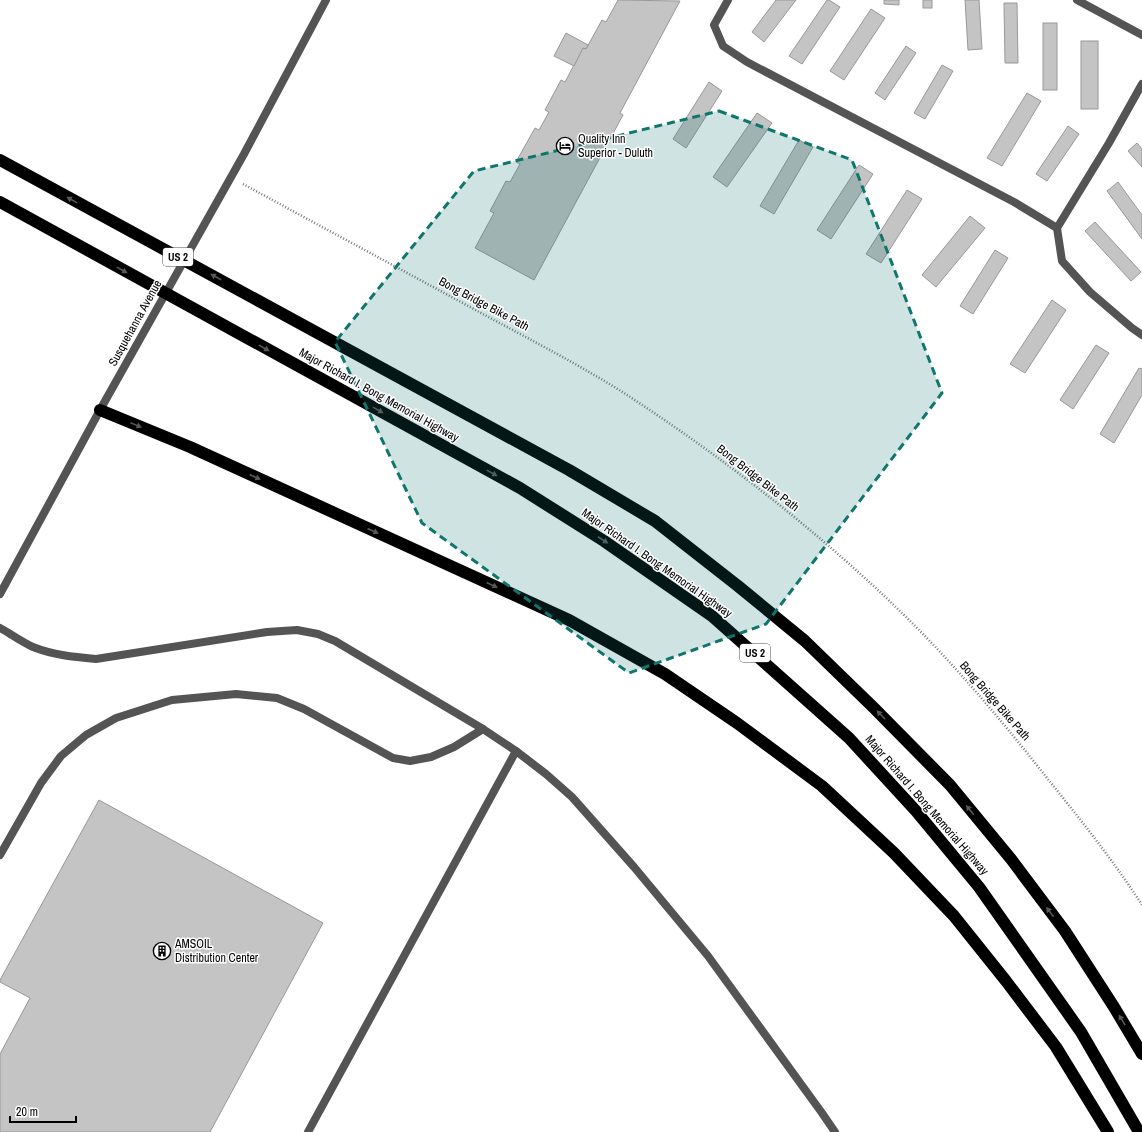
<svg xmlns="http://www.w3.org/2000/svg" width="1142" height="1132" font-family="'Archivo Narrow',sans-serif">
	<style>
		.building { fill: #c4c4c4; stroke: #989898 }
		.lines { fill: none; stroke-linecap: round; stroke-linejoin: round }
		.path { stroke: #767676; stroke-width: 2.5; stroke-dasharray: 1 2; stroke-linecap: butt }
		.service { stroke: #545454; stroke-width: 8 }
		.tertiary { stroke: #545454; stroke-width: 8 }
		.motorway { stroke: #000; stroke-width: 12 }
		.oneway { fill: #595959 }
		.marked { fill: #0f766e; fill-opacity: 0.2; stroke: #0f766e; stroke-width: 3; stroke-dasharray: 8 5; stroke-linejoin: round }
		.labels { text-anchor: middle; stroke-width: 3; stroke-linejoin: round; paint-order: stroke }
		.shield { fill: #fff; stroke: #4c4c4c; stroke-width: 1 }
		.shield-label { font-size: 11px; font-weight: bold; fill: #000 }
		.poi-label { font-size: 12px; fill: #000; stroke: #fff; text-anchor: start }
		.street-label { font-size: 12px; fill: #000; stroke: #fff }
	</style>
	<rect width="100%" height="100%" fill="#fff"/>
	<!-- building -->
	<g class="building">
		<path d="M618,0l62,1 -60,112 3,2 -89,165 -59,-32 19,-35 -4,-2 16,-30 4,1 10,-18 -4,-2 19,-34 4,2 10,-18 -4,-2 16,-30 4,2 18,-34 3,1 16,-29 4,2z"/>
		<path d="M776,0h20l-32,42 -12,-10z"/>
		<path d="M827,0h2l11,7 -38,57 -13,-8z"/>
		<path d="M884,0h15v5l-15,-1z"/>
		<rect x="923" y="0" width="9" height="8"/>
		<path d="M965,0h14l3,49 -14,1z"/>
		<path d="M1004,3h13l1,60h-13z"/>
		<path d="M871,9l14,9 -41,62 -14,-9z"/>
		<rect x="1043" y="23" width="14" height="67"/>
		<path d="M566,33l22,12 -2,4 -3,-1 -9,18 -20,-10z"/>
		<rect x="1081" y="41" width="17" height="68"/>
		<path d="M906,46l10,7 -31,47 -10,-7z"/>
		<path d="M942,65l11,6 -28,48 -11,-6z"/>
		<path d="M709,82l13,9 -36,57 -13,-9z"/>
		<path d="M1027,93l14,8 -39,65 -15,-8z"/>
		<path d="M757,113l15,10 -45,64 -14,-10z"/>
		<path d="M1068,126l11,8 -32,47 -11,-7z"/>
		<path d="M799,140l14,7 -39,67 -14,-8z"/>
		<path d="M1137,143l5,6v18l-14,-16z"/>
		<path d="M859,165l14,9 -42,65 -14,-9z"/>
		<path d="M1118,182l24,33v24l-35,-48z"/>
		<path d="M907,190l15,9 -41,64 -15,-9z"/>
		<path d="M970,216l15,12 -49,59 -14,-12z"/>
		<path d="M1095,222l46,50 -10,9 -46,-50z"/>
		<path d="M995,250l13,8 -35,56 -13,-8z"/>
		<path d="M1052,300l14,10 -41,63 -15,-9z"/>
		<path d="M1096,345l13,8 -36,56 -13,-9z"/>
		<path d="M1139,368l3,1v26l-28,48 -14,-9z"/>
		<path d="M99,800l224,123 -113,209h-210v-78l30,-56 -30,-16v-2z"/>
	</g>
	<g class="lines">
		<!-- path -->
		<path class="path" d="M243,184c79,43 159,86 238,129 48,26 97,51 143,80 100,65 195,139 280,222 52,51 98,106 143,163 33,41 66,82 95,127"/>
		<!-- service -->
		<g class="service">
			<path d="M728,0l-14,25 9,21 24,16 267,140 43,26 5,33 28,31 42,36 10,7"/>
			<path d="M1077,0l65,35"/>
			<path d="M1057,228l52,-85 33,-59"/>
			<path d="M0,628c11,6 22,14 33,19 20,8 41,10 63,12l171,-27 30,-2 21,4 17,7 148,88 33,22 30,23 26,23 62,70 74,89 114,157 13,19"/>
			<path d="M0,855l41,-72 20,-27 25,-21 30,-17 56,-18 64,-6 41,4 27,11 89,49 17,3 21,-4 23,-10 29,-18"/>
			<path d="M308,1132l208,-381"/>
		</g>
		<!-- tertiary -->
		<path class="tertiary" d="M0,594l100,-184 144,-256 82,-154"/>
		<!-- motorway -->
		<g class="motorway">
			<path d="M0,160l569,310 86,51 83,65 67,55 69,67 76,77 61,74 54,72 49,76 28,47"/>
			<path d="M0,202l520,286 84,53 108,75 137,122 67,73 63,76 102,145 58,100"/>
			<path d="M100,410l90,37 379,173 96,54 72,49 85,63 72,67 60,63 52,65 50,66 52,85"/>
		</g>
	</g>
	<!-- one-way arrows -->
	<defs><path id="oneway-solid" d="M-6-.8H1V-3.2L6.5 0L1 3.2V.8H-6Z"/></defs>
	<g class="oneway">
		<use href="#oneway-solid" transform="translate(72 200) rotate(-151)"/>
		<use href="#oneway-solid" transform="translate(122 270) rotate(29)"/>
		<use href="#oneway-solid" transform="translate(216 277) rotate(-151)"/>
		<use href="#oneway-solid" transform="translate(264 348) rotate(29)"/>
		<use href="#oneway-solid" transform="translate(378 410) rotate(29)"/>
		<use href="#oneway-solid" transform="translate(136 425) rotate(22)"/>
		<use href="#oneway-solid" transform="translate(492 473) rotate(29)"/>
		<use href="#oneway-solid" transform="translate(255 477) rotate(25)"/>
		<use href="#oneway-solid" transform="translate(373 531) rotate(25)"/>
		<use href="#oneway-solid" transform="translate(603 540) rotate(33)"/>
		<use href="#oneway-solid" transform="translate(492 585) rotate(25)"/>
		<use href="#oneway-solid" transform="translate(881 715) rotate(-134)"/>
		<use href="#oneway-solid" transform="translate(970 810) rotate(-129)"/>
		<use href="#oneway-solid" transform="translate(1050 912) rotate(-127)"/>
		<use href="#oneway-solid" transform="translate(1122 1020) rotate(-121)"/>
	</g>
	<!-- marked area -->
	<path class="marked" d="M719,111l133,49 90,233 -176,231 -137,49 -207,-150 -87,-181 139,-171z"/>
	<!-- icons -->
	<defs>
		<symbol id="hotel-ring" viewBox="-11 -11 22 22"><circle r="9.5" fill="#fff" stroke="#000" stroke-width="1.5"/><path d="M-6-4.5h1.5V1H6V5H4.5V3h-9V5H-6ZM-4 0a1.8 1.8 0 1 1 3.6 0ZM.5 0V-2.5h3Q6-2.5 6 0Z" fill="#000"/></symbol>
		<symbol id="building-ring" viewBox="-11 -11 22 22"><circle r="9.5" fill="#fff" stroke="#000" stroke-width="1.5"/><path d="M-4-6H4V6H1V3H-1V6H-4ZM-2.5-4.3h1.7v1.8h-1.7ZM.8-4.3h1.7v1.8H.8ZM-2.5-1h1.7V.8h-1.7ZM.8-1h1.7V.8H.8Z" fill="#000"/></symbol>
	</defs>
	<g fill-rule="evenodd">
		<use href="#hotel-ring" x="555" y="136" width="20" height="20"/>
		<use href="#building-ring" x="152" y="941" width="20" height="20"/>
	</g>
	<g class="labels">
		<!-- shield labels -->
		<g class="shield">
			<rect x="163" y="248" width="30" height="18" rx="3"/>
			<rect x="740" y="644" width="30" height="18" rx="3"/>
		</g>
		<g class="shield-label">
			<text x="178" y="261">US 2</text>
			<text x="755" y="657">US 2</text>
		</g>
		<!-- poi labels -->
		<g class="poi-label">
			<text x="578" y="143">Quality Inn<tspan x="578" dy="14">Superior - Duluth</tspan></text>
			<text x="175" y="948">AMSOIL<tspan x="175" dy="14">Distribution Center</tspan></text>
		</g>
		<!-- street labels -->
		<g class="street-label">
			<text transform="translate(484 304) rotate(28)" y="4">Bong Bridge Bike Path</text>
			<text transform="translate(135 323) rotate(-61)" y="4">Susquehanna Avenue</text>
			<text transform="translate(379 395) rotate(29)" y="4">Major Richard I. Bong Memorial Highway</text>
			<text transform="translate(758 478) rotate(38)" y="4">Bong Bridge Bike Path</text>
			<text transform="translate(657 563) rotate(35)" y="4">Major Richard I. Bong Memorial Highway</text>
			<text transform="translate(995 701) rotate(49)" y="4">Bong Bridge Bike Path</text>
			<text transform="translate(927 805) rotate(49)" y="4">Major Richard I. Bong Memorial Highway</text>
		</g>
	</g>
	<!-- scale -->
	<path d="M10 1116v6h66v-6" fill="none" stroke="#000000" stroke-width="2"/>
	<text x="16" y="1116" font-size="12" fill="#000000" stroke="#ffffff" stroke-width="3" paint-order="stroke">20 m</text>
</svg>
